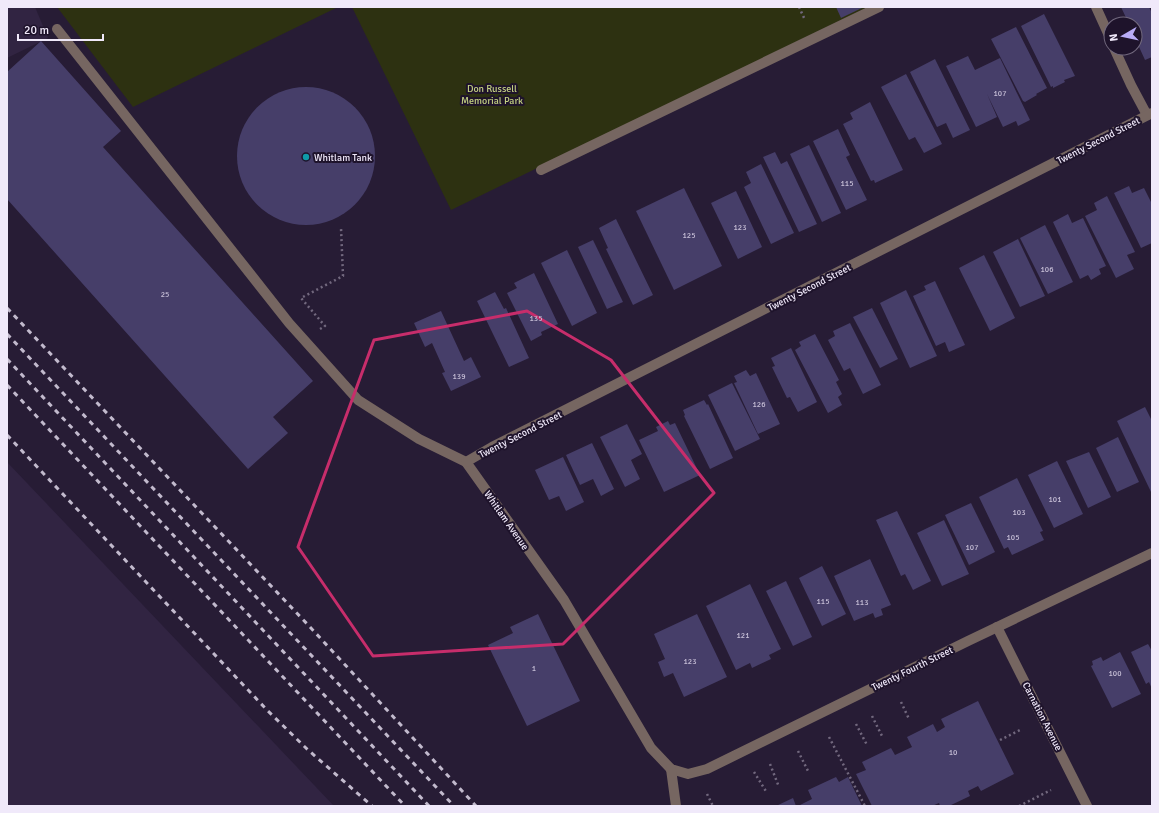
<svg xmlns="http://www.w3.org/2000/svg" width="1159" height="813" font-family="Signika,sans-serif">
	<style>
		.built { fill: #312442 }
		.green { fill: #2d3111 }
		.building { fill: #463e69 }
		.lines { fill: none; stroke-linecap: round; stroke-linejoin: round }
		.path { stroke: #72687e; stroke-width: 2.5; stroke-dasharray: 2 3; stroke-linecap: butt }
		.minor { stroke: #766661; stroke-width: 10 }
		.rail { stroke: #c2bacd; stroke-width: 3; stroke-dasharray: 5 5; stroke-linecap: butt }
		.marked { fill: none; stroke: #c72d6b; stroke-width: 3; stroke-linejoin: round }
		.culture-dot { fill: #0f9aa8; stroke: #1e132b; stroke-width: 1.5 }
		.labels { text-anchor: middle; stroke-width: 4; stroke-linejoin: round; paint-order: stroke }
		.number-label { font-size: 8px; fill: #c6bed6 }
		.park-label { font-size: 10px; fill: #c4d183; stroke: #1e132b }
		.street-label { font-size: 10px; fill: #f0e9fa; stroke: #1e132b }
		.poi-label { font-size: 10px; fill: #f0e9fa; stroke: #1e132b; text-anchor: start }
	</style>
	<rect width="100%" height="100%" fill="#271c35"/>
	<!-- built -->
	<g class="built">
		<path d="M7,7h28l13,31 -41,20z"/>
		<path d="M7,462l327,344h-327z"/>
	</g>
	<!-- green -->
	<g class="green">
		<path d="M57,7h281l-205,100z"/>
		<path d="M352,7h516l-417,203z"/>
	</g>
	<!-- building -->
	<g class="building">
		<path d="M836,7h28l-23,11z"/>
		<path d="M1121,7h28l3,6v44l-7,3 -10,-22v-14h-6z"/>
		<path d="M1044,14l31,62 -11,4 1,2 -12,6v-2l-2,1 -30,-61z"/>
		<path d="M1016,27l31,61 -11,6 1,1 -12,7 -2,-1 -32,-62z"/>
		<path d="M41,41l80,90 -18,16 210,234 -40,36 15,16 -40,36 -241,-270v-127z"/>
		<path d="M968,56l7,14 25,-12 30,62 -12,6 -2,-5 -13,6 -16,-33 10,23 -21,10 -30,-61z"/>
		<path d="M935,59l35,71 -17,8 -7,-15 -9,4 -27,-55z"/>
		<path d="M906,74l36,70 -18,9 -9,-16 -6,3 -28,-53z"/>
		<circle cx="306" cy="156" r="69"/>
		<path d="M870,102l33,68 -28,13 -1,-3 -3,1 -28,-57 10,-5 -3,-6z"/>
		<path d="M838,129l12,26 -4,2 21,43 -21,10 -33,-69z"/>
		<path d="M809,145l32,68 -19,9 -32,-68z"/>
		<path d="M775,152l6,12 6,-3 30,63 -18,8 -36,-75z"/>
		<path d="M761,164l33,69 -23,11 -27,-57 7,-4 -5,-11z"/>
		<path d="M1129,186l3,7 12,-5 8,16v39l-11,5 -27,-55z"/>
		<path d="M684,188l38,78 -48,24 -38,-79z"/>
		<path d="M736,191l26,56 -24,12 -27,-56z"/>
		<path d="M1107,196l28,56 -8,3 7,14 -18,9 -31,-62 12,-6 -3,-7z"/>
		<path d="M1068,214l4,9 11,-5 23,48 -7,3 2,5 -10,6 -3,-5 -8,4 -27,-57z"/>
		<path d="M616,219l37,76 -20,10 -27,-56 2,-1 -9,-20z"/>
		<path d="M1045,225l28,57 -25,12 -28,-56z"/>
		<path d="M1018,239l27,57 -25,11 -27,-55z"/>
		<path d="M593,240l30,62 -16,7 -29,-62z"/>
		<path d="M567,250l30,63 -25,13 -31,-63z"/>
		<path d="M984,255l31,63 -25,13 -31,-63z"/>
		<path d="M534,273l24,51 -17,8 1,3 -11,6 -24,-48 10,-5 -3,-5z"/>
		<path d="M935,281l30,64 -16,7 -4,-10 -9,4 -23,-50 13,-6 -2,-4z"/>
		<path d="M906,290l31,66 -27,12 -30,-65z"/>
		<path d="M495,292l9,17 2,-1 23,50 -20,9 -32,-66z"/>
		<path d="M872,308l26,51 -18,9 -27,-51z"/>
		<path d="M441,311l23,50 7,-4 10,20 -30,14 -9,-18 3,-1 -13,-29 -7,4 -11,-24z"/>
		<path d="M850,323l31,62 -18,9 -13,-26 -6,3 -16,-31 7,-4 -2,-5z"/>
		<path d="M815,334l24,46 -3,2 6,12 -4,3 4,8 -14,8 -33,-63 6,-4 -2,-4z"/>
		<path d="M791,348l26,54 -19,10 -8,-15 -3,1 -15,-31 3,-1 -4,-8z"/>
		<path d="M746,370l4,6 6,-3 24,51 -22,10 -24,-51 3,-1 -3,-6z"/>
		<path d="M732,383l28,56 -25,12 -27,-56z"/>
		<path d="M704,400l3,5 1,-1 25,54 -23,11 -26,-53 1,-1 -2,-5z"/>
		<path d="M1145,407l7,14v73l-35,-73z"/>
		<path d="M668,421l2,4 5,-2 25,52 -36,17 -25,-52 19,-9 -2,-4z"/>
		<path d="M627,424l15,30 -11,6 9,19 -15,8 -25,-50z"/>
		<path d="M1118,437l21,45 -22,10 -21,-44z"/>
		<path d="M592,443l22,46 -13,7 -8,-17 -13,6 -14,-30z"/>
		<path d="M1089,452l22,45 -23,11 -22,-47z"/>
		<path d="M563,457l21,45 -18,9 -7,-15 -10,4 -14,-30z"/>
		<path d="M1057,461l26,53 -29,14 -26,-53z"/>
		<path d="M1017,478l26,53 -3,1 4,8 -32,15 -4,-8 -4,2 -25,-52z"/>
		<path d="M971,503l24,49 -26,13 -24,-50z"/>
		<path d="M897,511l34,70 -18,9 -8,-16 -4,2 -25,-56z"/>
		<path d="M944,520l25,54 -27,12 -25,-53z"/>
		<path d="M870,559l21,46 -10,4 2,6 -8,3 -2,-5 -19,8 -20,-45z"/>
		<path d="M822,566l24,48 -24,12 -23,-48z"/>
		<path d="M786,581l26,56 -19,9 -27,-55z"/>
		<path d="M750,584l31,65 -12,6 2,4 -19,9 -2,-5 -14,7 -30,-64z"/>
		<path d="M538,614l42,87 -53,25 -39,-81 25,-12 -3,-6z"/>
		<path d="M697,614l30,63 -43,20 -11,-24 -9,4 -6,-15 7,-3 -11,-25z"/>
		<path d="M1148,644l4,7v38l-3,-7 -3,2 -15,-32z"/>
		<path d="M1120,652l21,42 -29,14 -21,-42 2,-1 -1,-4 9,-4 2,4z"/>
		<path d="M978,701l36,73 -33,17 -3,-5 -10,5 2,5 -21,10h-9l-1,-3 -7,3h-60l-16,-32 10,-4 -4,-8 29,-14 4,7 17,-8 -5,-10 26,-13 4,8 8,-5 -4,-8z"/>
		<path d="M836,777l3,5 9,-5 14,29h-64l14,-7 -4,-9z"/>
		<path d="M793,798l3,8h-20z"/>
	</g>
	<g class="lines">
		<!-- path -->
		<g class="path">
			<path d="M799,7l6,13"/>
			<path d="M320,329l5,-3 -24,-28 42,-22 -2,-48"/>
			<path d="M901,702l8,17"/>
			<path d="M872,716l11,22"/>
			<path d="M856,724l11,21"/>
			<path d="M829,737l36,69"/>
			<path d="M1000,740l20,-10"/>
			<path d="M798,751l11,22"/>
			<path d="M770,764l9,23"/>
			<path d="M754,772l13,21"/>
			<path d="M707,794l6,12"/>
			<path d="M1019,806l32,-16"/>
		</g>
		<!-- minor -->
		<g class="minor">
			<path d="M1096,7l15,33"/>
			<path d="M57,29l232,294 69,77 61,39 47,23 98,138 87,148 20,21 17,5 19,-5 261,-128 184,-88"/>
			<path d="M1114,48l17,37 16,30"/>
			<path d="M541,170l338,-163"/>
			<path d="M466,462l26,-15 660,-334"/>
			<path d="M997,627l90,179"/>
			<path d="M671,769l5,37"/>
		</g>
		<!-- rail -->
		<g class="rail">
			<path d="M7,308l303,319 166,179"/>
			<path d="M7,334l447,472"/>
			<path d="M7,359l422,447"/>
			<path d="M7,385l398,421"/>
			<path d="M7,435l260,275 40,39 65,57"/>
		</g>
	</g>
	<!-- marked area -->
	<path class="marked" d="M527,311l84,49 103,133 -151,151 -190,12 -75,-109 76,-207z"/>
	<!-- markers -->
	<circle class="culture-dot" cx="306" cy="157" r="4"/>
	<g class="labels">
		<!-- number labels -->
		<g class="number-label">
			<text x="1000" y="96">107</text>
			<text x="847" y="186">115</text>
			<text x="740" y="230">123</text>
			<text x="689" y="238">125</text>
			<text x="1047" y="272">106</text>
			<text x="165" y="297">25</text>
			<text x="536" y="321">135</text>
			<text x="459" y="379">139</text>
			<text x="759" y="407">126</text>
			<text x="1055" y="502">101</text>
			<text x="1019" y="515">103</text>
			<text x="1013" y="540">105</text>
			<text x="972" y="550">107</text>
			<text x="823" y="604">115</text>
			<text x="862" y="605">113</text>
			<text x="743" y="638">121</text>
			<text x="690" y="664">123</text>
			<text x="534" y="671">1</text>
			<text x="1115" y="676">100</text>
			<text x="953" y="755">10</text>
		</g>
		<!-- park labels -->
		<g class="park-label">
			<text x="492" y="92">Don Russell<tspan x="492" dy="12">Memorial Park</tspan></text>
		</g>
		<!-- street labels -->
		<g class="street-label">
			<text transform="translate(1098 140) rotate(-27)" y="4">Twenty Second Street</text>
			<text transform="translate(809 287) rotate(-27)" y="4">Twenty Second Street</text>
			<text transform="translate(520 434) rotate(-27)" y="4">Twenty Second Street</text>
			<text transform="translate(507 520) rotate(55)" y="4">Whitlam Avenue</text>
			<text transform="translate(912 668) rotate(-26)" y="4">Twenty Fourth Street</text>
			<text transform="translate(1043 716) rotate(63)" y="4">Carnation Avenue</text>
		</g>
		<!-- poi labels -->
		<g class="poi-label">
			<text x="314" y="161">Whitlam Tank</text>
		</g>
	</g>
	<!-- border -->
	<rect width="1159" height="813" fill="none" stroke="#f0e9fa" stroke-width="16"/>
	<!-- north arrow -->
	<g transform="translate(1123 36) rotate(261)"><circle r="19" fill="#1e132b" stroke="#72697e"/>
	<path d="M0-3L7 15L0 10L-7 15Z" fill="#b8abf7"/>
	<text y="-6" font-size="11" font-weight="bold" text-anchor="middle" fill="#f0e9fa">N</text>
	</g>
	<!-- scale -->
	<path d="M18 34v6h85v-6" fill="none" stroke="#f0e9fa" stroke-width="2"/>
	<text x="24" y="34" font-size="12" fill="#f0e9fa" stroke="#1e132b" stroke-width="3" paint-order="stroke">20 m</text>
</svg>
